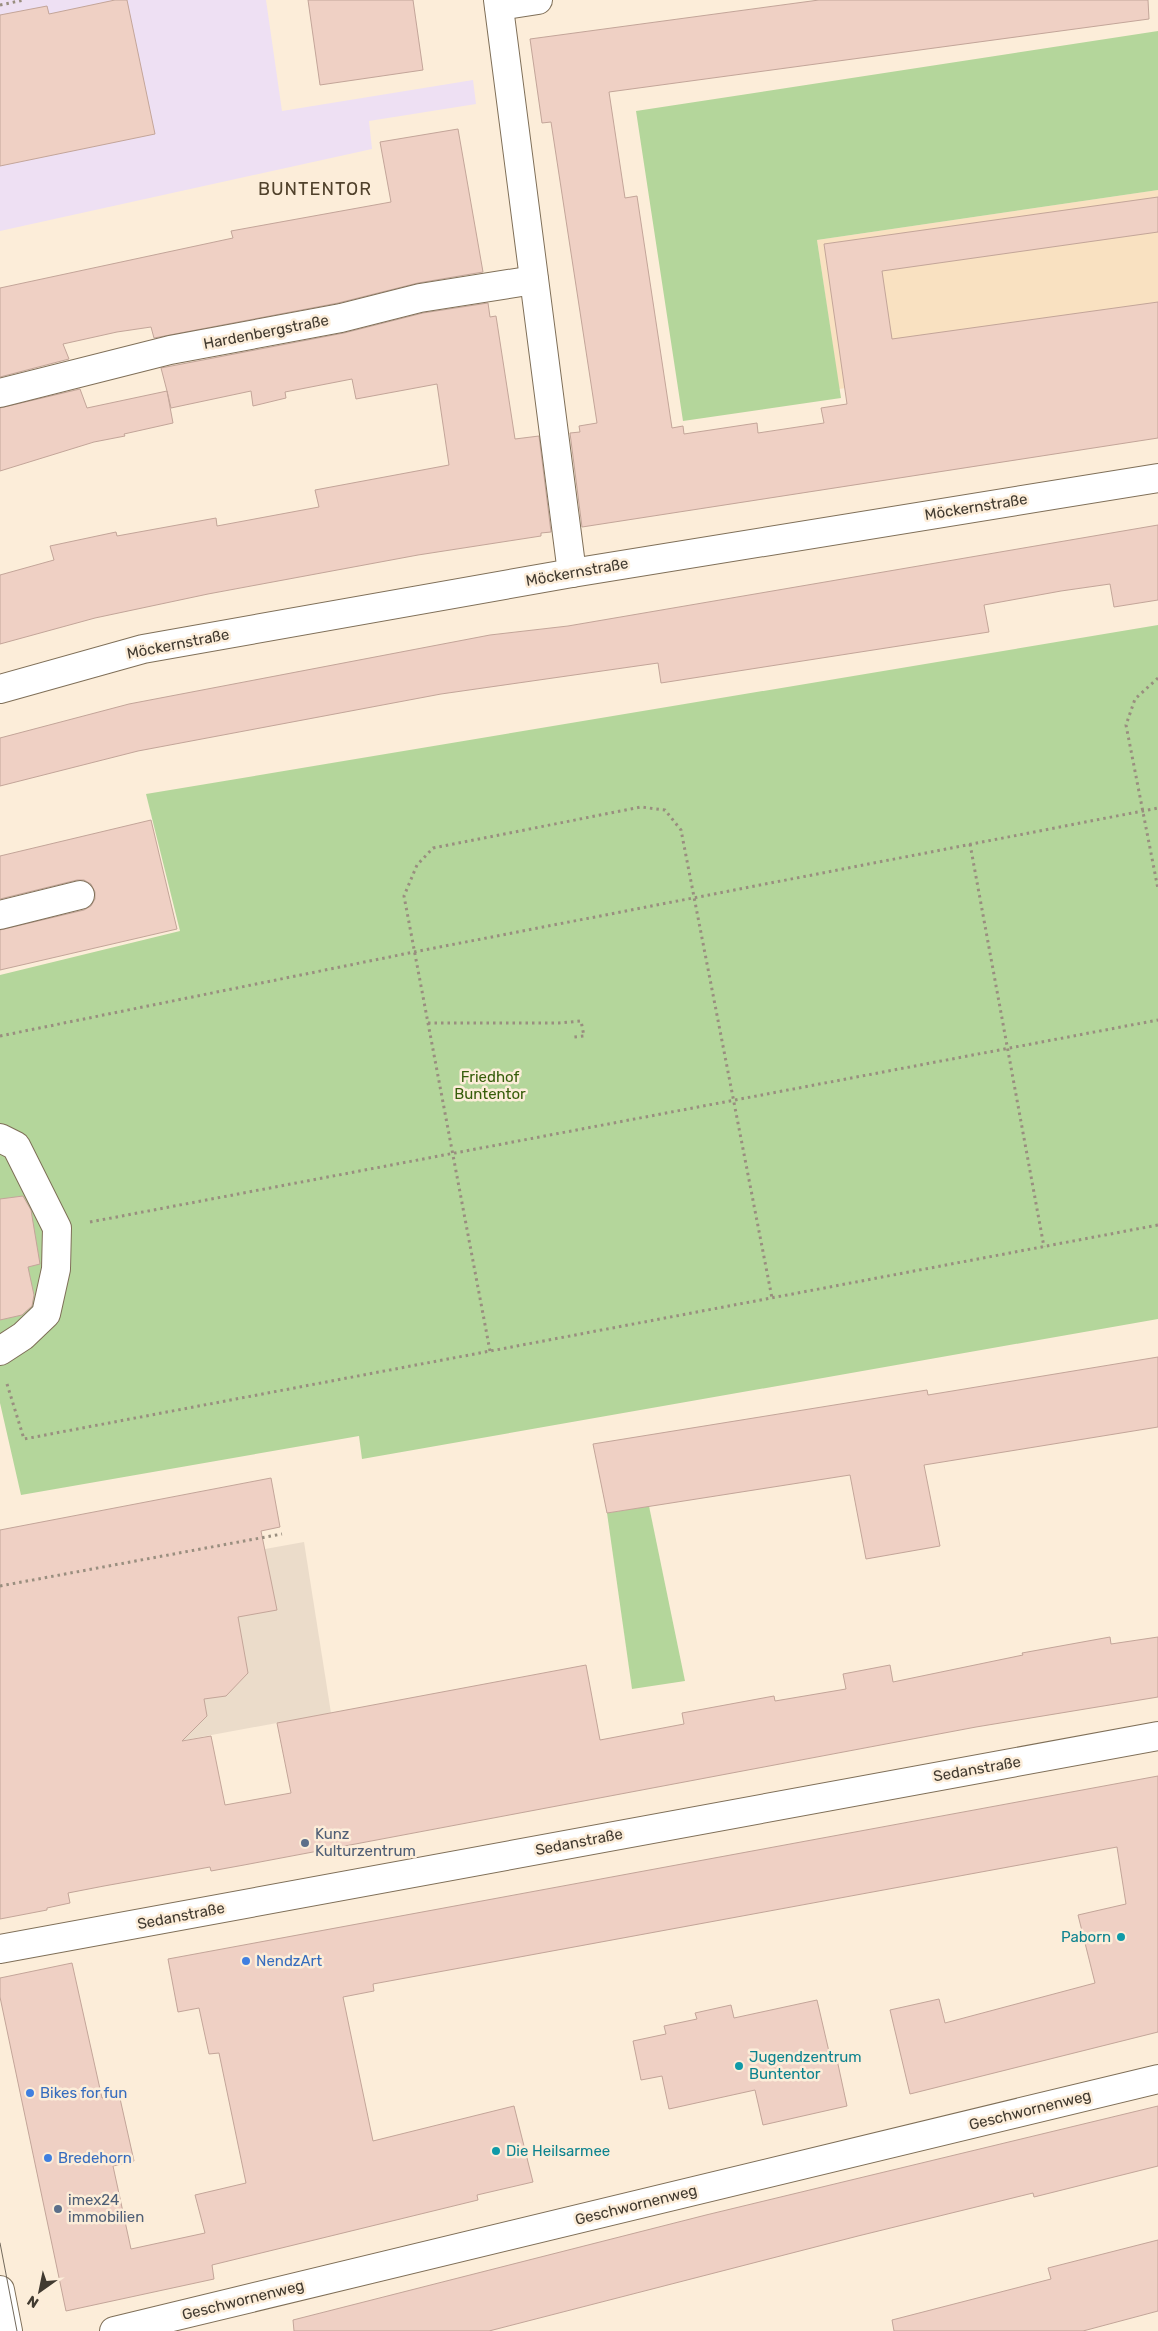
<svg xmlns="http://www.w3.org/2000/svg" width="1158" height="2331" font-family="Rubik,sans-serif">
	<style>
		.commercial { fill: #ebdcca }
		.built { fill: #f9e1c1 }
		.education { fill: #eee0f3 }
		.green { fill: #b4d69b }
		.building { fill: #efd0c4; stroke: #c3a599 }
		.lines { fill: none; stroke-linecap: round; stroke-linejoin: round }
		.minor-casing { stroke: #7f6f58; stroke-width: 30 }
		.path { stroke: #998e7f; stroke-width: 3; stroke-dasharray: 2.5 4; stroke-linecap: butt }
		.minor { stroke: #fff; stroke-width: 28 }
		.tram { stroke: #72695c; stroke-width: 1 }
		.service-dot { fill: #5c6f8a; stroke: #fcedd9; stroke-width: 2 }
		.culture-dot { fill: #0f9aa8; stroke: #fcedd9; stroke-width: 2 }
		.shop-dot { fill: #3f7fe0; stroke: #fcedd9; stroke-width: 2 }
		.labels { text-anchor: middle; stroke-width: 5; stroke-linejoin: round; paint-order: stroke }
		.street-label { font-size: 15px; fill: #413a30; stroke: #fcedd9 }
		.park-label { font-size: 15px; fill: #365d0a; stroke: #fcedd9 }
		.service-label { font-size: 15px; fill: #4e5e75; stroke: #fcedd9; text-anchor: start }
		.culture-label { font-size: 15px; fill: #0d838f; stroke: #fcedd9; text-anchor: start }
		.shop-label { font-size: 15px; fill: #366cbe; stroke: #fcedd9; text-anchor: start }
		.quarter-label { font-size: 18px; letter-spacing: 1px; fill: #50412b; stroke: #fcedd9 }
	</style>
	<rect width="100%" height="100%" fill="#fcedd9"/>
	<!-- commercial -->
	<path class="commercial" d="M304,1542l27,171 -238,44 -93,-160z"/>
	<!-- built -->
	<path class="built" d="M1158,190v150l-319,49 -22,-149z"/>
	<!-- education -->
	<path class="education" d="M0,0h266l16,111 191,-31 3,24 -107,17 3,28 -372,82z"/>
	<!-- green -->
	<g class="green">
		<path d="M1158,31v159l-341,50 24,158 -158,23 -47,-310z"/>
		<path d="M1158,625v694l-796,140 -3,-23 -338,59 -21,-92v-428l180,-44 -34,-137z"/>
		<path d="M649,1506l36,175 -53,8 -25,-176z"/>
	</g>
	<!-- building -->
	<g class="building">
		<path d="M115,0h12l28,134 -155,32v-151l47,-9 2,8z"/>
		<path d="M308,0h105l10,70 -103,15z"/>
		<path d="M819,0h329l1,19 -540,73 16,106 12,-2 35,232 11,-2 1,8 73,-11 1,10 66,-10 -3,-15 26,-4 -23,-160 334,-47v35l-276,39 10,68 266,-37v136l-576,89 -12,-94 10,-1 -1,-6 18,-3 -46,-301 -9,1 -12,-84z"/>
		<path d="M458,129l25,143 -65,11 -80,20 -184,35 -3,-11 -34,5 -54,12 6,15 -69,18v-89l233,-50 -2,-7 160,-29 -11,-60z"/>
		<path d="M488,303l2,14 6,-1 19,123 24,-3 12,96 -10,1v3l-123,19 -210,39 -113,24 -95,26v-69l54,-15 -4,-14 66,-14 1,4 99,-18 1,8 102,-19 -4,-17 134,-25 -12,-81 -81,15 -4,-20 -67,13 1,6 -33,8 -2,-15 -80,17 -4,-17 6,32 -49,11 1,2 -31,6 -94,29v-63l80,-19 7,19 80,-17 -6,-23 183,-35 79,-20z"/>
		<path d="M1158,525v75l-44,7 -4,-23 -49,7 -77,14 5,27 -328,51 -3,-20 -217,31 -303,57 -138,35v-48l129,-34 361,-69 78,-9z"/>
		<path d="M151,820l26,109 -177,41v-40l84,-20 7,-4 4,-7v-7l-4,-8 -7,-4h-7l-77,19v-43z"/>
		<path d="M23,1196l8,14 9,54 -12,3 6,28 -2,11 -10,9 -22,5v-121z"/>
		<path d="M1158,1357v70l-234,38 16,81 -74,13 -16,-84 -243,38 -14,-69 334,-54 1,5z"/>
		<path d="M271,1478l9,49 -19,4 16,79 -39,7 10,56 -22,23 -22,3 3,17 -25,25 29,-5 14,69 66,-12 -14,-70 309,-58 14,75 84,-16 -2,-11 92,-17 1,5 71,-12 -3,-15 47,-9 3,17 130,-27 -1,-2 88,-16 1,7 47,-7v60l-182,30 -732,138 -33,6 -1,-4 -106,19 -36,7 2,10 -23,5v2l-47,9v-389z"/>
		<path d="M1158,1776v256l-248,62 -20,-84 49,-11 6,24 150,-40 -17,-68 48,-11 -9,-57 -744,137 1,7 -31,6 30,144 141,-35 19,76 -56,13 1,5 -266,65 2,14 -148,32 -66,-314v-19l72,-15 30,135 17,-4 15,67 -21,5 18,83 74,-16 -10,-38 51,-12 -27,-130 -10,1 -10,-46 -21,4 -10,-53z"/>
		<path d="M817,2000l13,56 6,-1 11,51 -84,19 -8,-35 -86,19 -7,-33 -21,4 -8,-39 33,-7 -2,-8 33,-7 -2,-6 36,-8 3,13z"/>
		<path d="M1158,2106v60l-124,31 -1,-4 -175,43 -369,95h-195l-1,-11 413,-105z"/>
		<path d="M1158,2240v71l-75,20h-189l-2,-11 159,-41 -3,-11z"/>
	</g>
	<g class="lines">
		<defs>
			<g id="minor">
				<path d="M498,0l74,573"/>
				<path d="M499,6l39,-6"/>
				<path d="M0,393l170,-43 171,-32 79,-20 114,-18"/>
				<path d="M0,689l143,-40 429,-76 586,-95"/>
				<path d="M0,915l80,-20"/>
				<path d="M0,1138l16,8 41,82 -1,41 -10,45 -23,22 -23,15"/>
				<path d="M0,1949l1158,-213"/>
				<path d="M0,2290l8,41"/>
				<path d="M114,2331l1044,-252"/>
			</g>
		</defs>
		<!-- minor casing -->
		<use href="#minor" class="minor-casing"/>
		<!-- path -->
		<g class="path">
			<path d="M0,5l24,-5"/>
			<path d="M1158,678l-23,21 -9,26 32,164"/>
			<path d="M970,844l74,403"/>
			<path d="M428,1023h131l22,-2 3,15 -10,1"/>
			<path d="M0,1036l414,-84 744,-144"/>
			<path d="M90,1222l1068,-202"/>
			<path d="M490,1351l-86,-455 13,-31 16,-17 208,-41 24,3 16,20 91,468"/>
			<path d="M7,1384l17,55 1134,-214"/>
			<path d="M0,1586l282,-52"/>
		</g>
		<!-- minor -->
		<use href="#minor" class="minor"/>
		<!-- tram -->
		<path class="tram" d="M0,2243l17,88"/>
	</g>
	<!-- markers -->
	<g class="service-dot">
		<circle cx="305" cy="1843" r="5"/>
		<circle cx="58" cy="2209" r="5"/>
	</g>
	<g class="culture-dot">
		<circle cx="1121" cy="1937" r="5"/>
		<circle cx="739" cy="2066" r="5"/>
		<circle cx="496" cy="2151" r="5"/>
	</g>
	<g class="shop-dot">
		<circle cx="246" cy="1961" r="5"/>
		<circle cx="30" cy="2093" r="5"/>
		<circle cx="48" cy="2158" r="5"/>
	</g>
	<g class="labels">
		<!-- street labels -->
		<g class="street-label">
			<text transform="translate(266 332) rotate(-11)" y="5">Hardenbergstraße</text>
			<text transform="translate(976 507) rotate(-9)" y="5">Möckernstraße</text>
			<text transform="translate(577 572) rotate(-10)" y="5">Möckernstraße</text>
			<text transform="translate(178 644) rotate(-11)" y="5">Möckernstraße</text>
			<text transform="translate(977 1769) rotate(-10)" y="5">Sedanstraße</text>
			<text transform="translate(579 1842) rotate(-11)" y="5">Sedanstraße</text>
			<text transform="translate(181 1916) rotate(-11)" y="5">Sedanstraße</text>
			<text transform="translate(1030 2110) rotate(-14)" y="5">Geschwornenweg</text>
			<text transform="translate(636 2205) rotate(-14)" y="5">Geschwornenweg</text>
			<text transform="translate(243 2300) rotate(-14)" y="5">Geschwornenweg</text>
		</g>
		<!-- park labels -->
		<g class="park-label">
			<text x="490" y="1082">Friedhof<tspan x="490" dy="17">Buntentor</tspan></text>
		</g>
		<!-- service labels -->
		<g class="service-label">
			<text x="315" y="1839">Kunz<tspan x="315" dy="17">Kulturzentrum</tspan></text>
			<text x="68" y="2205">imex24<tspan x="68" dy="17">immobilien</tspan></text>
		</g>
		<!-- culture labels -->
		<g class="culture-label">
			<text x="1111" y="1942" text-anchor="end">Paborn</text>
			<text x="749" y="2062">Jugendzentrum<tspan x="749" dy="17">Buntentor</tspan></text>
			<text x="506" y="2156">Die Heilsarmee</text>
		</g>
		<!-- shop labels -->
		<g class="shop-label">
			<text x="256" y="1966">NendzArt</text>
			<text x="40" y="2098">Bikes for fun</text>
			<text x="58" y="2163">Bredehorn</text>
		</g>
		<!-- quarter labels -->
		<g class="quarter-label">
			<text x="315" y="195">BUNTENTOR</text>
		</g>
	</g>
	<!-- north arrow -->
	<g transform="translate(40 2291) rotate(213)" stroke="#fcedd9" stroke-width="4" paint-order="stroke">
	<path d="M0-4L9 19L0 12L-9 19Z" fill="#413a30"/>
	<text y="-8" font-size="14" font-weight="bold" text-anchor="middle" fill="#413a30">N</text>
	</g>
</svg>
